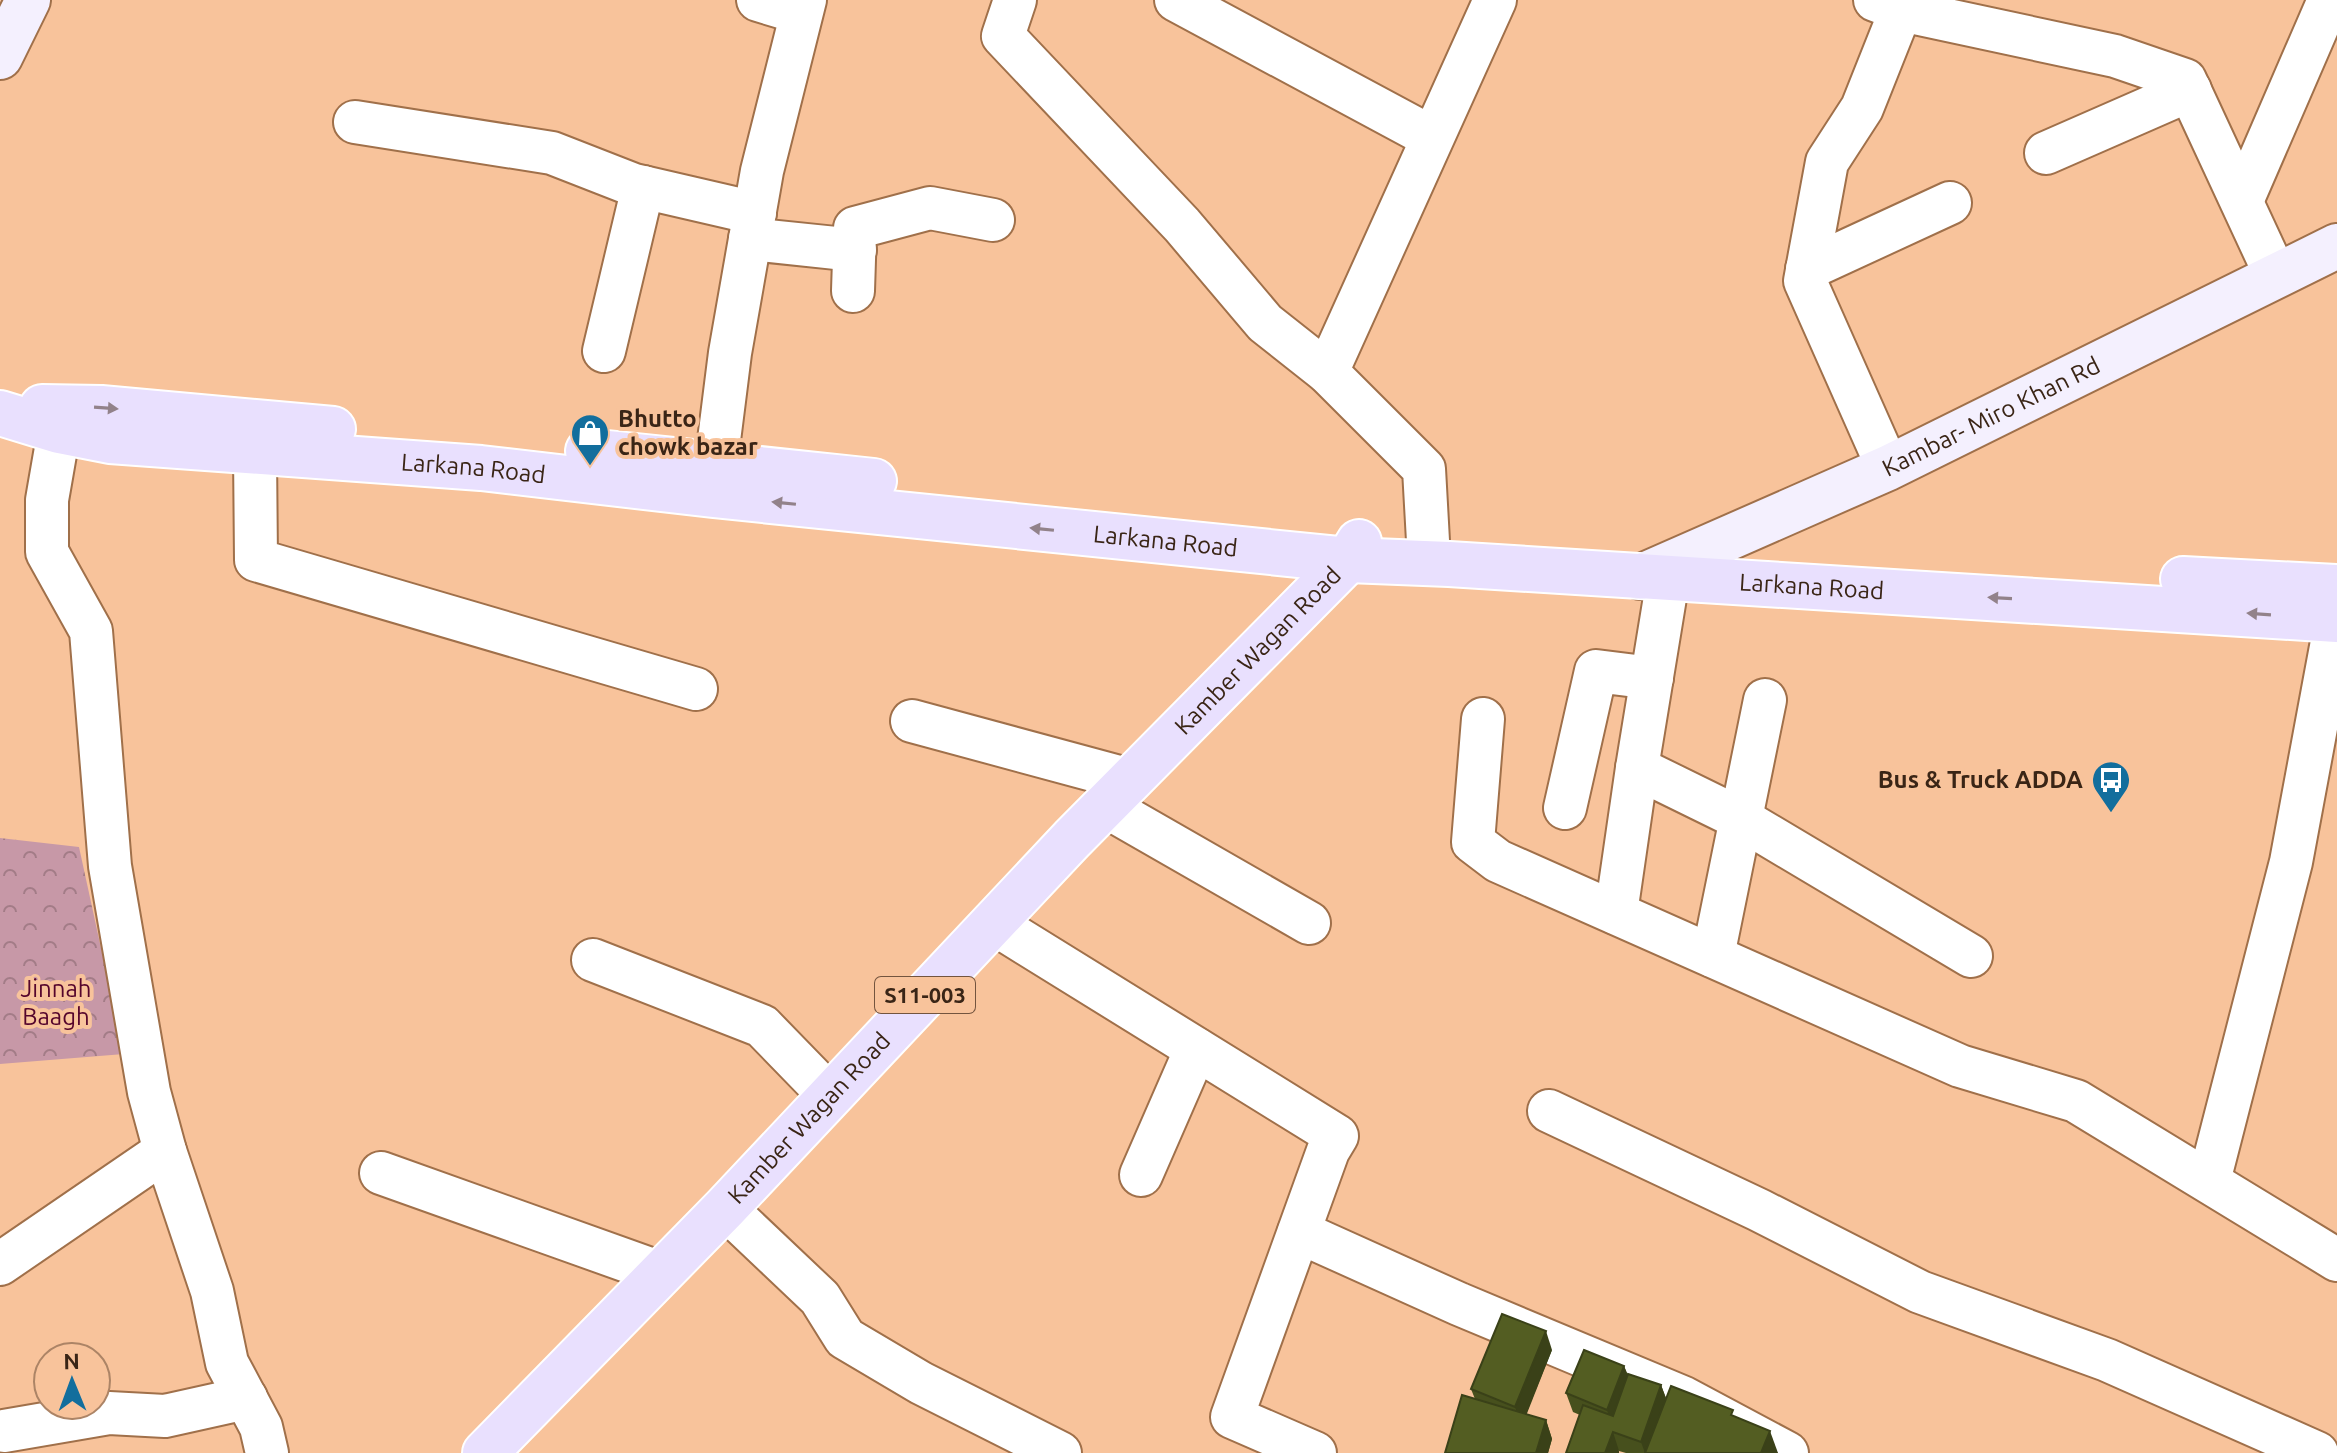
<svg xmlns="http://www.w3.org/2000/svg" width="2337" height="1453" font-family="Ubuntu,sans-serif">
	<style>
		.park { fill: url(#park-crowns) }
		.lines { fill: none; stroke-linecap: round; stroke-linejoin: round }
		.minor-casing { stroke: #a0704a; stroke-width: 46 }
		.secondary-casing { stroke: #a0704a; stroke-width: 48 }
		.primary-casing { stroke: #fff; stroke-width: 48 }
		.minor { stroke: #fff; stroke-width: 42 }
		.secondary { stroke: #f4f0fe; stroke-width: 44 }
		.primary { stroke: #e9e0fe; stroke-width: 44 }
		.wall { fill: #47501d }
		.shaded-wall { fill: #3a4118 }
		.building { fill: #535d22; stroke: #3a4118; stroke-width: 2 }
		.oneway { fill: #92828a }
		.labels { text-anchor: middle; stroke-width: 8; stroke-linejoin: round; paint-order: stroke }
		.shield { fill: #f8c39b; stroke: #73543e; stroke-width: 2 }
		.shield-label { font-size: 22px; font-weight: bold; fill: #3a2516 }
		.street-label { font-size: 24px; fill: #3a2516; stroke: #f8c39b }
		.poi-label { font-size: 24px; font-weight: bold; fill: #3a2516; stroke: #f8c39b; text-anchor: start }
		.park-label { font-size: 24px; fill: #55052c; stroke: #f8c39b }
	</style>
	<defs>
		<pattern id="park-crowns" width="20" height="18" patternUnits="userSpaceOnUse" patternTransform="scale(2)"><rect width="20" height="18" fill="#c798a7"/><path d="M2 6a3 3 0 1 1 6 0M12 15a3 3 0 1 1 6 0" fill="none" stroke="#a37c87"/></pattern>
	</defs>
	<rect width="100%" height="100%" fill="#f8c39b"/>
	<!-- park -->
	<path class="park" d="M0,838l79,9 45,207 -124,10z"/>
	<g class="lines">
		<defs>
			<g id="minor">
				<path d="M758,0l43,13"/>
				<path d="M1015,0l-12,36 179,189 83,98 62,49"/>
				<path d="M1176,0l255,137"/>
				<path d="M1875,0l26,10 214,46 70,24 91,196"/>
				<path d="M355,122l197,31 82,32 121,28"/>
				<path d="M2046,153l144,-63"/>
				<path d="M2242,201l87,-201"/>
				<path d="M750,239l105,11"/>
				<path d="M1807,269l143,-66"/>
				<path d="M853,291l2,-63 75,-20 63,12"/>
				<path d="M604,351l39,-164"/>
				<path d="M59,431l-12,69v52l44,79 19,235 39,226 16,59 47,140 15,72 34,64 6,26"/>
				<path d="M255,453l1,107 440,129"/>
				<path d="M716,464l14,-111 32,-182 43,-171"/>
				<path d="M1888,468l-83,-187 22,-119 35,-54 39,-98"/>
				<path d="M1428,541l-4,-72 -97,-97 168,-372"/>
				<path d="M1483,719l-10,123 25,19 462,205 116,35 261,159"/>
				<path d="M912,721l218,59"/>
				<path d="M1637,768l104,51 230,137"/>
				<path d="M1105,806l204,117"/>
				<path d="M1565,808l31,-137 56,7"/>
				<path d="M1616,913l21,-145 31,-189"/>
				<path d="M993,923l344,213 -9,15 -96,266 83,36"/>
				<path d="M1713,956l52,-256"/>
				<path d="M593,960l169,66 68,70"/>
				<path d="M1549,1111l210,99 161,82 187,68 210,93"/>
				<path d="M381,1173l280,100"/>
				<path d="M1141,1175l55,-126"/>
				<path d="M2209,1181l82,-319 45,-242"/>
				<path d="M725,1208l95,90 25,40 76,45 139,70"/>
				<path d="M1299,1232l160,72 225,94 103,55"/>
				<path d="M0,1264l165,-113"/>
				<path d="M4,1431l105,-18 56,3 81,-18"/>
			</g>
			<g id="secondary">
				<path d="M0,57l28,-57"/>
				<path id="s1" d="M1640,577l248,-109 449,-222"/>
			</g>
			<g id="primary">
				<path d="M42,407l59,1 232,21"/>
				<path id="s2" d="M0,413l59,18 51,10 371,27 232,27 635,65 101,4 888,56"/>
				<path d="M588,451l286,30"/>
				<path d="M2183,579l154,8"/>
				<path id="s3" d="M485,1453l240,-245 347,-369 276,-279 11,-18"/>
			</g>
		</defs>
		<!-- minor casing -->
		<use href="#minor" class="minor-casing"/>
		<!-- secondary casing -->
		<use href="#secondary" class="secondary-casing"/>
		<!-- primary casing -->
		<use href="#primary" class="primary-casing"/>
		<!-- minor -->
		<use href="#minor" class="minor"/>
		<!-- secondary -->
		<use href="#secondary" class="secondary"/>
		<!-- primary -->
		<use href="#primary" class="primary"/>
	</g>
	<!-- wall -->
	<g class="wall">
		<path d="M1552,1350l-26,64 20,6 6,19 -4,14h-103l30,-54 -4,-10z"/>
		<path d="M1624,1366l4,9 33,10 5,13 70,19 42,36h-152l-7,-2 -39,-36 -7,-3 -7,-19z"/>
	</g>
	<!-- shaded-wall -->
	<g class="shaded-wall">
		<path d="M1546,1331l6,19 -30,76 -7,-19z"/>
		<path d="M1624,1366l7,19 -18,43 -6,-18z"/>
		<path d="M1661,1385l7,19 -23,49 -4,-11z"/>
		<path d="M1546,1420l6,19 -4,14h-12z"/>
		<path d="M1770,1431l8,22h-17z"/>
		<path d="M1613,1432l6,19v2h-14z"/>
	</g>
	<!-- building -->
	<g class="building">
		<path d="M1502,1314l44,17 -31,76 -44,-18z"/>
		<path d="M1584,1350l40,16 -17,44 -41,-17z"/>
		<path d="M1628,1374l33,11 -20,57 -28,-10 -8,21h-39l17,-48 30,11z"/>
		<path d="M1671,1386l62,24 -2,5 39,16 -9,22h-116z"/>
		<path d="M1462,1395l84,25 -10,33h-91z"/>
	</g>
	<!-- one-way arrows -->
	<defs><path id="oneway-solid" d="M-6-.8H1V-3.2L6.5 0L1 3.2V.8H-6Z" transform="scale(2)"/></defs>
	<g class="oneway">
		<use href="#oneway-solid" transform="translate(106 408) rotate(4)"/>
		<use href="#oneway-solid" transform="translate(784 503) rotate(-174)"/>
		<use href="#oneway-solid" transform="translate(1042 529) rotate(-174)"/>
		<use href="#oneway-solid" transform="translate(2000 598) rotate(-177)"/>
		<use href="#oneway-solid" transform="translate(2259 614) rotate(-176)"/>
	</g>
	<!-- icons -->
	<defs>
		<symbol id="shop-pin" viewBox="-11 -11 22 30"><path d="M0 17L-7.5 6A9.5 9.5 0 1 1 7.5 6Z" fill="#126e9d" stroke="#f8c39b"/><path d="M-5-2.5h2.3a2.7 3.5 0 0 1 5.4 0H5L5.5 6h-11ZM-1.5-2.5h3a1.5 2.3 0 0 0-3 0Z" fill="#fff"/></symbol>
		<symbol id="bus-pin" viewBox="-11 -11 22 30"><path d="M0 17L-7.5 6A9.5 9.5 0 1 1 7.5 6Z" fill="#126e9d" stroke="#f8c39b"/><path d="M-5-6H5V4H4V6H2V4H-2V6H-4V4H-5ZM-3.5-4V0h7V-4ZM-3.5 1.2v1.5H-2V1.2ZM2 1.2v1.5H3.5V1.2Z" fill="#fff"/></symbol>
	</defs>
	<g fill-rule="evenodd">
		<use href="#shop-pin" x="568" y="411" width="44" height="60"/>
		<use href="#bus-pin" x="2089" y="758" width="44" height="60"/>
	</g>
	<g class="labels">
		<!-- shield labels -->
		<rect class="shield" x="875" y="977" width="100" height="36" rx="6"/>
		<g class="shield-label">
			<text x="925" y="1003">S11-003</text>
		</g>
		<!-- street labels -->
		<g class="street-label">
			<text dy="8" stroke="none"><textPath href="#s1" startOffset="386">Kambar- Miro Khan Rd</textPath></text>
			<text dy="8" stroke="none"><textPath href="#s2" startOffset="478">Larkana Road</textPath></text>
			<text dy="8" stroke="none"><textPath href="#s2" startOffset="1174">Larkana Road</textPath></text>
			<text dy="8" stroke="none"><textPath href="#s2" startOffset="1822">Larkana Road</textPath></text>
			<text dy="8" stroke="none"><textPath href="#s3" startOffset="1114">Kamber Wagan Road</textPath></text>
			<text dy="8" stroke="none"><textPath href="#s3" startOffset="466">Kamber Wagan Road</textPath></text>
		</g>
		<!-- poi labels -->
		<g class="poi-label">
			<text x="618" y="427">Bhutto<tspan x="618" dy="28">chowk bazar</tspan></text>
			<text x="2083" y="788" text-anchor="end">Bus &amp; Truck ADDA</text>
		</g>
		<!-- park labels -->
		<g class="park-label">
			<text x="56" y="997">Jinnah<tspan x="56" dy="28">Baagh</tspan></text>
		</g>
	</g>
	<!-- north arrow -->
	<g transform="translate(72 1381) rotate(359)"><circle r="38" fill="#f8c39b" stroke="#ac8466" stroke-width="2"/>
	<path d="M0-6L14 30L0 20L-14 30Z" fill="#126e9d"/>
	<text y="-12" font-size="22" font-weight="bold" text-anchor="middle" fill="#3a2516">N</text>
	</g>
</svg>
